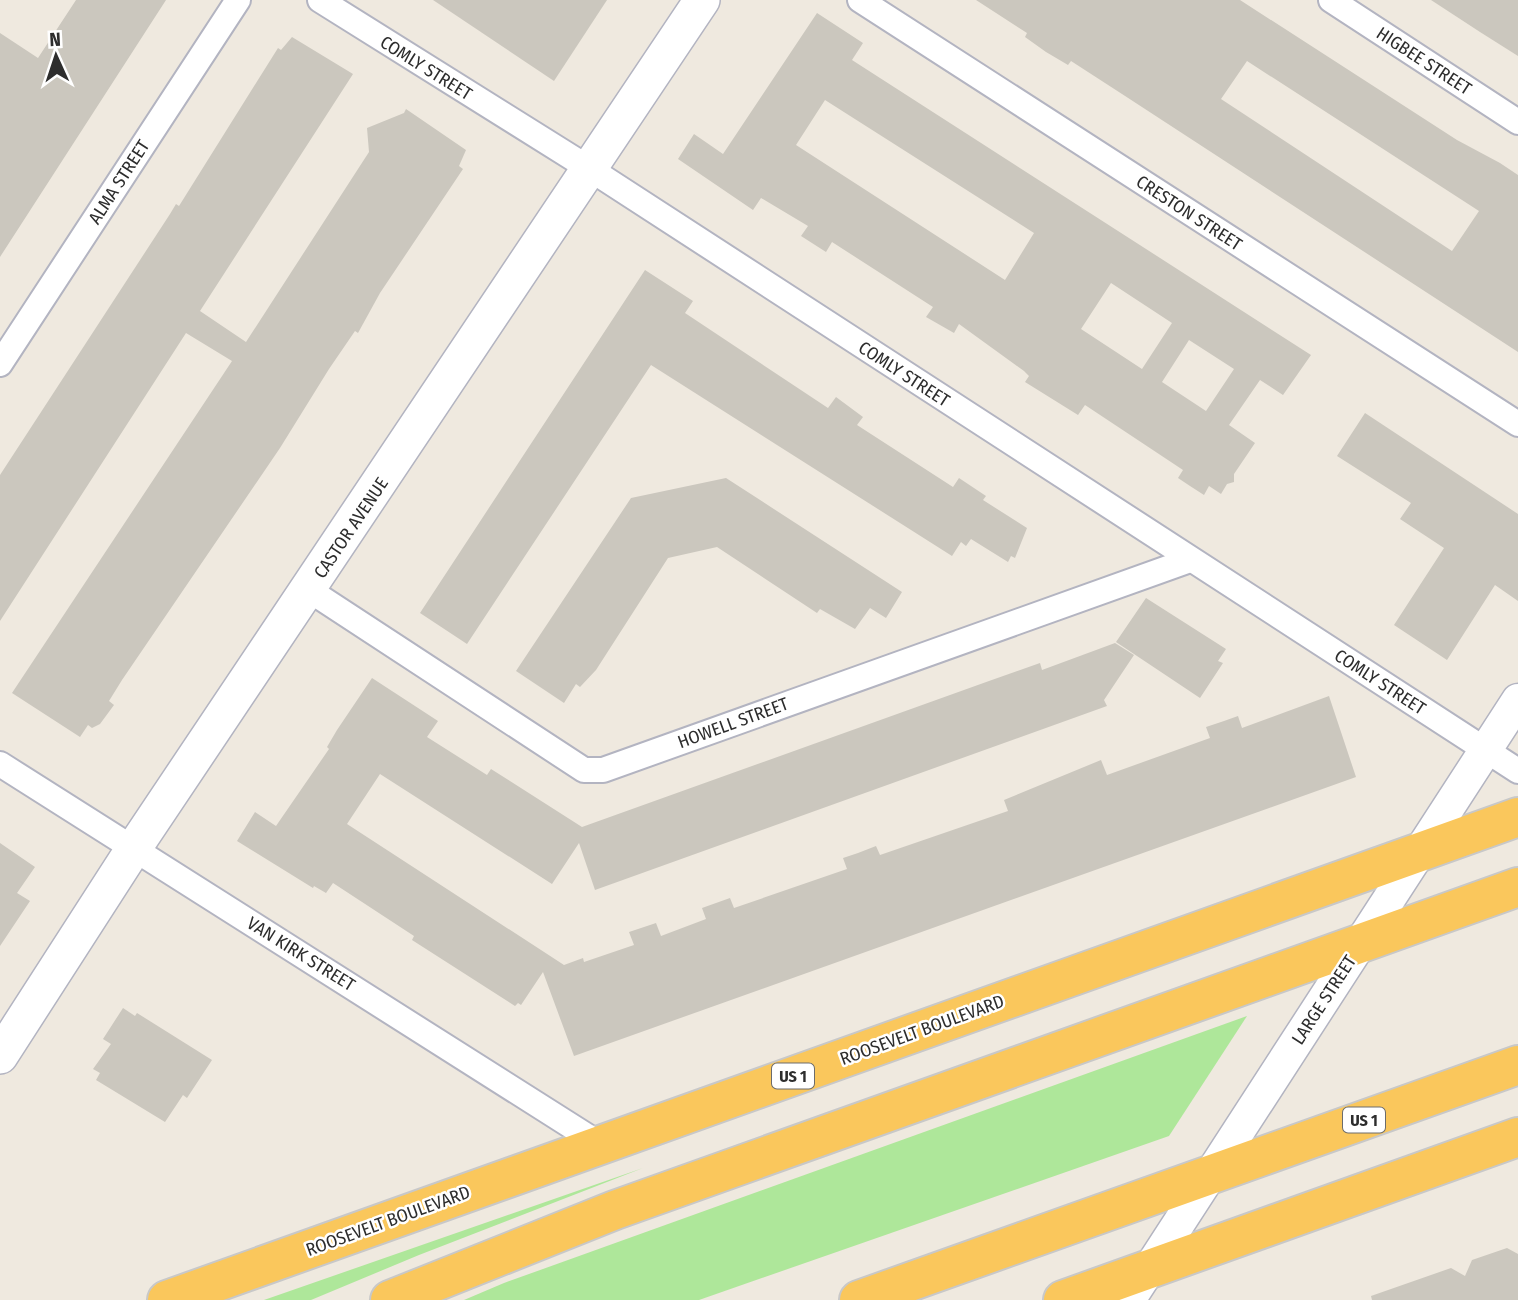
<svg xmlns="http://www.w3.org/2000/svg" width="1518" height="1300" font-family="'Fira Sans Condensed',sans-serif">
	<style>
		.green { fill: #aee79a }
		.building { fill: #cbc7be; fill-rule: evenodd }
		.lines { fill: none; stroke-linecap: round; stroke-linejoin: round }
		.minor-casing { stroke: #b3b4c1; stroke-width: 28 }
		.tertiary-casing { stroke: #b3b4c1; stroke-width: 35 }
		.secondary-casing { stroke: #b3b4c1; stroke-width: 38 }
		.trunk-casing { stroke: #c8c8c8; stroke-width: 42 }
		.minor { stroke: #fff; stroke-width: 24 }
		.tertiary { stroke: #fff; stroke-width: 32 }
		.secondary { stroke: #fff; stroke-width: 35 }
		.trunk { stroke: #fac75c; stroke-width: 38 }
		.labels { text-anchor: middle; stroke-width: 5; stroke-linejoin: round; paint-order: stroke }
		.shield { fill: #fff; stroke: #6c6c6c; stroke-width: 2 }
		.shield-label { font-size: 16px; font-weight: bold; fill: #2d2d2d }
		.street-label { font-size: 18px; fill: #2d2d2d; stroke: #fff }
	</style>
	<rect width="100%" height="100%" fill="#efe9df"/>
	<!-- green -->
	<g class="green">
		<path d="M1247,1016l-78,120 -470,164h-235l40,-17z"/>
		<path d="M643,1168l-224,87 -108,45h-47z"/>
	</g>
	<!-- building -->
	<g class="building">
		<path d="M76,0h90l-166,257v-224l38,25z"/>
		<path d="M433,0h174l-53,81z"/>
		<path d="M976,0h264l217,140 43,23 18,12v177l-396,-258 -51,-33 -3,4 -22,-13 -21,-15 2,-4zM1247,61l232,150 -27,40 -231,-152z"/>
		<path d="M1431,0h87v56l-38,-24z"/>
		<path d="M817,13l46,30 -11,17 459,295 -28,40 -23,-15 -31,45 26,18 -21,31v8l-7,2 -6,10 -12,-8 -5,9 -14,-9 -12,-8 5,-8 -98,-65 -7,10 -53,-33 4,-6 -5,-5 -65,-47 -5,9 -28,-16 7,-10 -101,-65 -6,10 -25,-16 7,-10 -47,-28 -8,12 -75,-51 16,-25 29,20zM825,100l209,133 -29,47 -209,-135zM1111,283l61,40 -30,46 -61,-40zM1189,340l45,29 -28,42 -44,-29z"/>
		<path d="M292,37l61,37 -153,237 46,31 123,-190 -2,-24 37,-15 2,-4 60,41 -7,16 4,3 -83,124 -22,40 -3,-2 -26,38 -49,79 -158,232 -13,21 5,4 -14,19 -8,4 -4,-3 -8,12 -68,-44 220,-332 -46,-28 -186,288v-146l170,-261 6,-10 3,2 99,-158 3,2z"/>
		<path d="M645,270l48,31 -8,12 143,95 8,-11 27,20 -6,8 96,62 6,-9 27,18 -3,4 44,28 -12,30 -4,-2 -3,6 -37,-23 -5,7 -5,-4 -9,14 -301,-191 -184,279 -47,-31z"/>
		<path d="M1365,413l153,101v87l-23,-16 -48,75 -53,-35 50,-77 -44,-29 11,-16 -74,-47z"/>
		<path d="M726,478l176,114 -16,26 -16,-10 -15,21 -35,-20 -3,4 -100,-66 -49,11 -72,112 -16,17 -4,-3 -12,19 -48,-32 115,-173z"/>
		<path d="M1146,598l80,51 -8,12 5,2 -23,35 -84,-56z"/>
		<path d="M1115,643l19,12 -30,45 3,6 -512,184 -16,-47 -27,41 -172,-110 -33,50 217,141 19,-7 1,4 50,-17 -5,-13 27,-9 5,13 45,-17 -4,-11 28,-10 4,10 113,-39 -4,-11 15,-5 18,-7 4,9 128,-44 -4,-11 97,-40 6,15 103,-37 -4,-11 18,-6 14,-5 4,12 87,-32 27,81 -782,279 -31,-84 -22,33 -3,-2 -3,3 -103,-66 2,-4 -81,-53 -7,10 -12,-7 -1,2 -76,-47 18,-29 21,14 53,-77 -2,-2 10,-17 35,-52 66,43 -11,16 60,38 4,-6 91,58 407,-146 51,-18 2,7z"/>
		<path d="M0,843l35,24 -18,26 13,8 -30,45z"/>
		<path d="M123,1008l12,8 2,-3 75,47 -25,38 -4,-3 -18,27 -69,-42 4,-7 -7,-4 18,-25 -8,-5z"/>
		<path d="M1507,1248l11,6v46h-146l-1,-4 80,-28 14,8 7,-16z"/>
	</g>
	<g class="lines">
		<defs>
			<g id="minor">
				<path d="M320,0l270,169 928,602"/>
				<path d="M860,0l658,424"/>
				<path d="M1331,0l187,122"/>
				<path d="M0,364l238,-364"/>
				<path d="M309,590l275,180h19l587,-210"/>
				<path d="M0,764l601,381"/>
			</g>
			<path id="tertiary" d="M1129,1300l389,-600"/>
			<path id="secondary" d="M0,1056l134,-208 568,-848"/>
			<g id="trunk">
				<path d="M167,1300l1351,-483"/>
				<path d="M390,1300l225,-90 903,-323"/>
				<path d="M859,1300l659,-235"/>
				<path d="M1063,1300l455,-163"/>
			</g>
		</defs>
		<!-- minor casing -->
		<use href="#minor" class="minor-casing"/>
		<!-- tertiary casing -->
		<use href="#tertiary" class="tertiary-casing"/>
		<!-- secondary casing -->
		<use href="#secondary" class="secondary-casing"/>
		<!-- trunk casing -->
		<use href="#trunk" class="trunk-casing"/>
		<!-- minor -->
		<use href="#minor" class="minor"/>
		<!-- tertiary -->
		<use href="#tertiary" class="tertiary"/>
		<!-- secondary -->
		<use href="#secondary" class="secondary"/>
		<!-- trunk -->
		<use href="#trunk" class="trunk"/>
	</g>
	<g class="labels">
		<!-- shield labels -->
		<g class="shield">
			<rect x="772" y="1063.5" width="42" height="25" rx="5"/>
			<rect x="1343" y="1107.5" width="42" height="25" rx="5"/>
		</g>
		<g class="shield-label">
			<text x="793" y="1082">US 1</text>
			<text x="1364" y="1126">US 1</text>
		</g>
		<!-- street labels -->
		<g class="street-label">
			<text transform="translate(1424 61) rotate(33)" y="6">HIGBEE STREET</text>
			<text transform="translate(426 68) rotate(32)" y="6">COMLY STREET</text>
			<text transform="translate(119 182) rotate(-57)" y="6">ALMA STREET</text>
			<text transform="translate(1189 213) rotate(33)" y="6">CRESTON STREET</text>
			<text transform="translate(904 374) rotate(33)" y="6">COMLY STREET</text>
			<text transform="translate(351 528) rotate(-56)" y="6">CASTOR AVENUE</text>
			<text transform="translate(1380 682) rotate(33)" y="6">COMLY STREET</text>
			<text transform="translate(733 723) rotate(-20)" y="6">HOWELL STREET</text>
			<text transform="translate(301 954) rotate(32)" y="6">VAN KIRK STREET</text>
			<text transform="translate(1324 1000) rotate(-57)" y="6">LARGE STREET</text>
			<text transform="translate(922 1030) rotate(-20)" y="6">ROOSEVELT BOULEVARD</text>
			<text transform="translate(388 1221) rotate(-20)" y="6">ROOSEVELT BOULEVARD</text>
		</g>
	</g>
	<!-- north arrow -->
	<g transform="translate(56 56) rotate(357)" stroke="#ffffff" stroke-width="5" paint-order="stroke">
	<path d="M0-5L12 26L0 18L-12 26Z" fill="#2d2d2d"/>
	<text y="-10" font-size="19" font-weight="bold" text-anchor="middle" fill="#2d2d2d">N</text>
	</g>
</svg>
